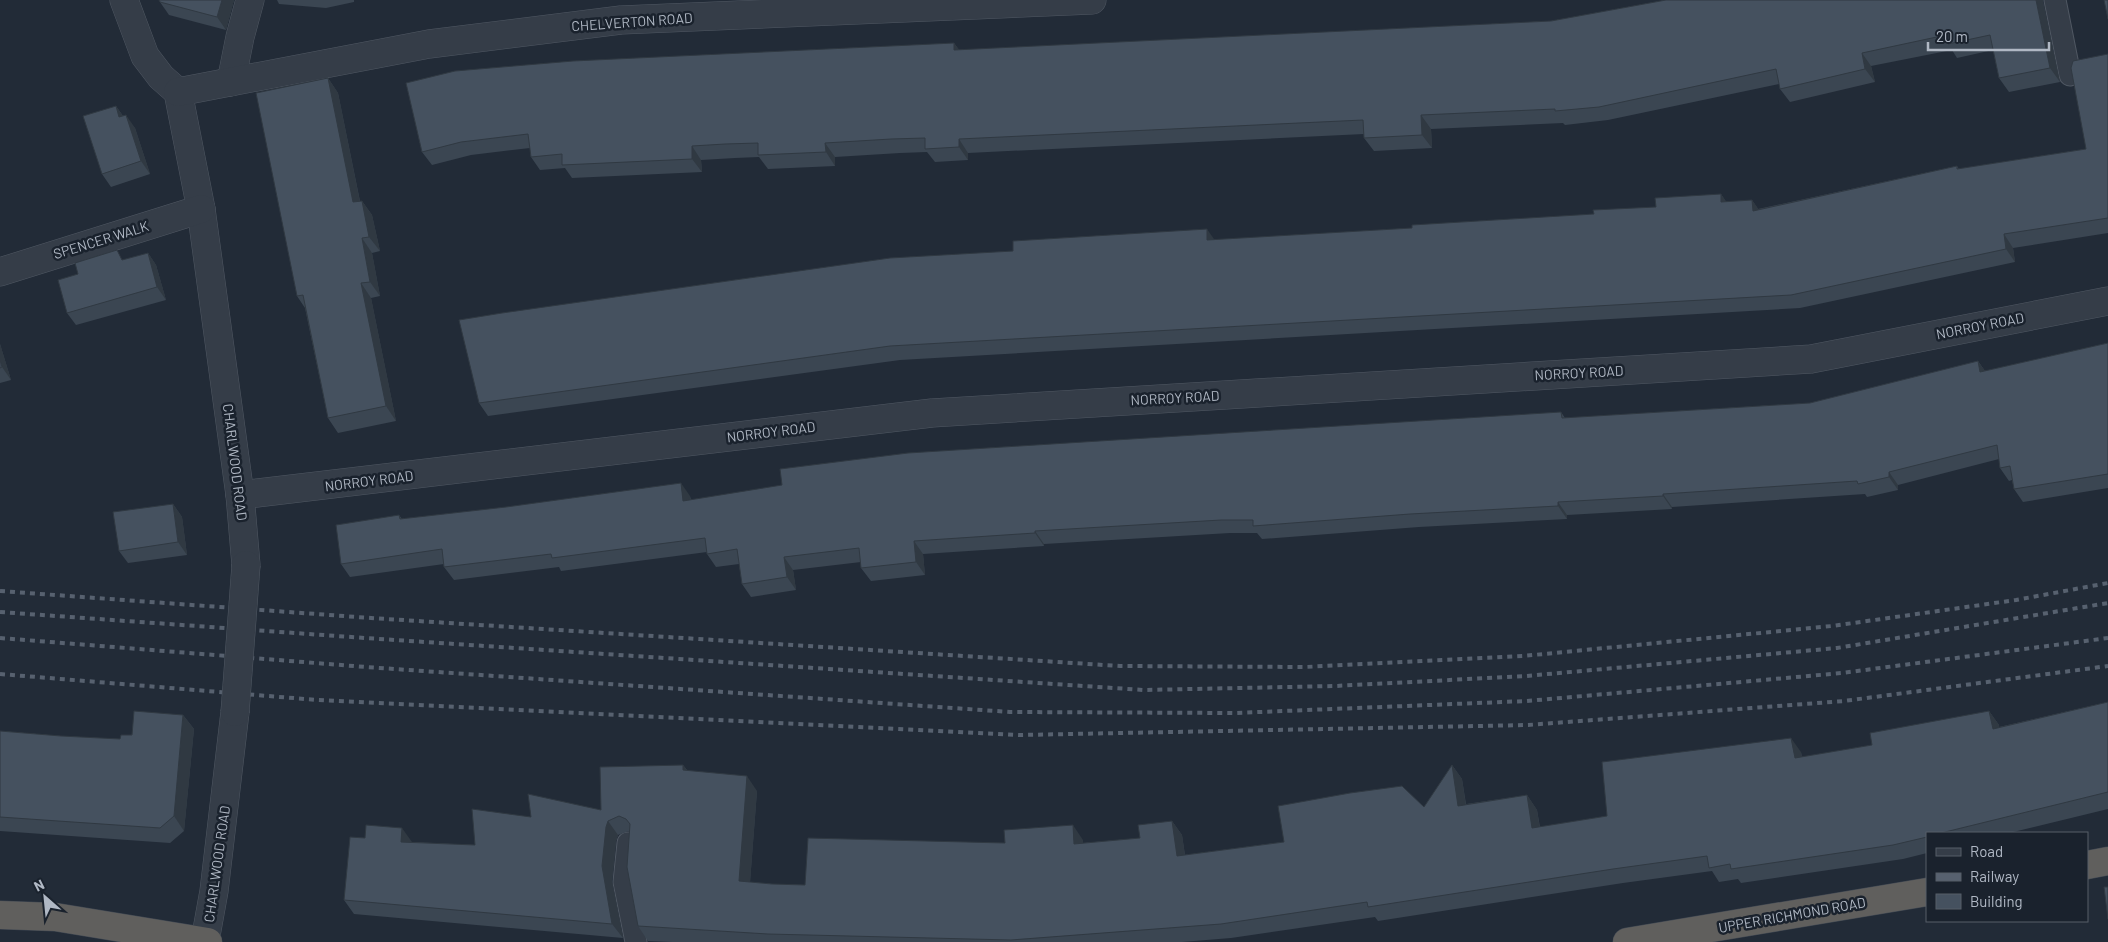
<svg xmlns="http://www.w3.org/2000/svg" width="2108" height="942" font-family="Barlow,sans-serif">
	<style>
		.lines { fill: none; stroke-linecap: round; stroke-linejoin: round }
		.service-casing { stroke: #505863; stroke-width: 23 }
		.pedestrian-casing { stroke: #505863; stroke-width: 29 }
		.minor-casing { stroke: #505863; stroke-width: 29 }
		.trunk-casing { stroke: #404853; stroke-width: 29 }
		.service { stroke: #353d48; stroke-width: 21 }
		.pedestrian { stroke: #353d48; stroke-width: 28 }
		.minor { stroke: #353d48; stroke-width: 28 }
		.trunk { stroke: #605f5d; stroke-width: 28 }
		.rail { stroke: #57616f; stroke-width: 4; stroke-dasharray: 5 5; stroke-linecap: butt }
		.minor-bridge-casing { stroke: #505863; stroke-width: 29; stroke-linecap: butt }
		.minor-bridge { stroke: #353d48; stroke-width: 28 }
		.wall { fill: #3b4652 }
		.shaded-wall { fill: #303942 }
		.building { fill: #45515f; stroke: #303942 }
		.labels { text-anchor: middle; stroke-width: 5; stroke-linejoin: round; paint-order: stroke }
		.street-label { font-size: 14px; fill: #b0b8c4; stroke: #1a222d }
	</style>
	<rect width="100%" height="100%" fill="#222b37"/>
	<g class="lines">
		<defs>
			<g id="service">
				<path d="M2055,0l15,75"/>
				<path d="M628,843l-4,39 12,60"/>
			</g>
			<path id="pedestrian" d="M231,82l9,-45 10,-37"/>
			<g id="minor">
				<path d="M124,0l21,56 16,21 17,15 23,117 39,286 6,70"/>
				<path d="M178,92l251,-48 192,-24 471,-20"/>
				<path d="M0,272l201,-63"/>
				<path d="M240,495l692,-82 879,-54 297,-58"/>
				<path d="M205,941l9,-50 21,-179"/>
			</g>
			<g id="trunk">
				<path d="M2087,865l21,-4"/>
				<path d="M0,915l55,2 153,25"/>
				<path d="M1627,942l300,-50"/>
			</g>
		</defs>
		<!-- service casing -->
		<use href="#service" class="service-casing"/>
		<!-- pedestrian casing -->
		<use href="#pedestrian" class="pedestrian-casing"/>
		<!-- minor casing -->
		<use href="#minor" class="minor-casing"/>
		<!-- trunk casing -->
		<use href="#trunk" class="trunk-casing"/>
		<!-- service -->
		<use href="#service" class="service"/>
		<!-- pedestrian -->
		<use href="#pedestrian" class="pedestrian"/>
		<!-- minor -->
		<use href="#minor" class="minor"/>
		<!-- trunk -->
		<use href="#trunk" class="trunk"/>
		<!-- rail -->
		<g class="rail">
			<path d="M0,591l371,27 749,48 185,1 218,-11 309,-30 184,-26 92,-17"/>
			<path d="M0,612l365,26 779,52 191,-4 191,-10 311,-28 271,-45"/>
			<path d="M0,638l366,29 644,45 225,1 292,-12 315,-28 266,-35"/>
			<path d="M0,674l317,26 702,35 509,-10 316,-24 264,-35"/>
		</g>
		<defs>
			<path id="minor-bridge" d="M235,712l11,-147"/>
		</defs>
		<!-- minor-bridge casing -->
		<use href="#minor-bridge" class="minor-bridge-casing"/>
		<!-- minor-bridge -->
		<use href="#minor-bridge" class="minor-bridge"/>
	</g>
	<!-- wall -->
	<g class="wall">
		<path d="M234,0l-8,30 -57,-15 -9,-13z"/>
		<path d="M277,0h77v2l-28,6 -47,-4z"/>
		<path d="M1666,0h377v2l17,80 -51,10 -10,-14 -6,-28 -36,8 -5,-8 -81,16 4,16 -85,20 -10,-13 -1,-5 -171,36 -43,5 -2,-2 -132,6 1,19 -58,3 -10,-13v-4l-396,19v7l-33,2 -8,-10 -27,1 -65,4v9l-67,3 -9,-12 -24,1 -34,2 1,12 -130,6 -7,-10 -25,2 -9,-13 -1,-9 -59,7 -39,10 -10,-13 -16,-69 548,-40 5,7 592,-29z"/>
		<path d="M2108,54v179l-95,15 2,14 -215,46 -900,52 -412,56 -9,-13 736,-163 197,-12 182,-14 62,-7 65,-13 5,8 26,-2 6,9 199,-43 2,3 127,-20z"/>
		<path d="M328,78l10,15 22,108h2l10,14 8,36 -8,2 8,43 -9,2 25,123 -58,12 -10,-15 -23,-110 -8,-12z"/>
		<path d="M116,106l7,10 12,12 15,46 -39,13 -9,-13z"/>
		<path d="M148,253l8,12 10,35 -90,25 -9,-12 57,-53z"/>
		<path d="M2108,343v145l-85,14 -9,-13 -2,-9 -3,1 -9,-13 -1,-9 -101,26v5l-31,7 -2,-3 -193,13v2l-105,6v4l-148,8 -157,12 -5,-6h-27l-186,11v2l-121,8 2,21 -54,6 -10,-13v-6l-68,8 3,20 -45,7 -9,-13 -3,-20 -23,3 -9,-13v-2l-146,19 -2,-4 -105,13 -10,-13v-3l-94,13 -9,-13 58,-49 3,4 288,-23 1,4 870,-88 4,6 245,-15 168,-42 7,10z"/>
		<path d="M0,344l11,36 -11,3z"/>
		<path d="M173,504l9,13 5,38 -59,8 -9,-12z"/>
		<path d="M2108,702v107l-99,24h-82v20l-24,6 -162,24 -3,-4 -19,3 -7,-11 -89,12 -245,38 -3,-4 -144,21 -49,4h-510l-24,-1 -10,-15 -9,-95 -11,4 -2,6 -4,40 11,57 -269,-24 -10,-14 68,-58 63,3 56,-28 70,-7 82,-45 4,5 70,21 -7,91 22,2 33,1 200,-42 78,-3v3l57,-5 32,-17 10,14 3,20 99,-13 140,-35 28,-42 10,14 4,25 61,-9 10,15 3,17 67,-11 194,-64 1,5 70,-12 117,-34 10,14v2z"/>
		<path d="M183,715l11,14 -10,102 -14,12 -170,-12v-100l61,5 59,3z"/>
	</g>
	<!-- shaded-wall -->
	<g class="shaded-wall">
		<path d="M222,0h12l-8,30 -9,-13z"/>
		<path d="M2036,0h7v2l17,80 -10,-14z"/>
		<path d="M954,43l10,13 -10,-6z"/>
		<path d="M1862,53l9,13 4,16 -10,-13z"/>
		<path d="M328,78l10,15 25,124 -10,-15z"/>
		<path d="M116,106l9,13 -6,-2z"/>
		<path d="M126,115l9,13 15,46 -9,-13z"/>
		<path d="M1421,115l10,14 1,19 -10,-13z"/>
		<path d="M959,139l9,14v7l-9,-13z"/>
		<path d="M825,143l10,14v9l-9,-14z"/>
		<path d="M692,146l9,14 1,12 -10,-13z"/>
		<path d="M1721,194l9,13 -9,-5z"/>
		<path d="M1752,200l10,14 -9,-3z"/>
		<path d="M362,201l10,14 8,36 -11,-14z"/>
		<path d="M1207,229l9,13 -9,-2z"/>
		<path d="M2004,234l9,14 2,14 -9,-13z"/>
		<path d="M362,238l10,15 8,43 -10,-14z"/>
		<path d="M148,253l8,12 10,35 -9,-13z"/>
		<path d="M361,283l10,15 25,123 -10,-15z"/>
		<path d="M0,344l11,36 -9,-13 -2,-7z"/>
		<path d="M1978,361l9,13 -7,-2z"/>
		<path d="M1889,472l9,13v5l-9,-13z"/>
		<path d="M681,483l9,13 2,18 -9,-13z"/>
		<path d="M1663,494l9,13v2l-9,-13z"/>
		<path d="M1558,502l9,13v4l-9,-13z"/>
		<path d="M173,504l9,13 5,38 -9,-13z"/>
		<path d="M1035,531l9,13v2l-9,-13z"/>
		<path d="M914,541l9,13 2,21 -9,-13z"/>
		<path d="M784,557l9,13 3,20 -9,-13z"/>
		<path d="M1989,711l10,14 4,18 -10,-14z"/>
		<path d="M183,715l11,14 -10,102 -10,-15z"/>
		<path d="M1791,738l10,14 4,21 -10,-15z"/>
		<path d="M683,765l11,14 -11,-9z"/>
		<path d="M1452,765l10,14 6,41 -10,-14z"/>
		<path d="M747,776l10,15 -8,105 -10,-15z"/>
		<path d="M1527,795l10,15 5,33 -10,-15z"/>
		<path d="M608,821l10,14 -2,6 -4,40 11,57 -11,-14 -10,-58 4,-39z"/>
		<path d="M1172,821l10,14 5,35 -10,-14z"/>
		<path d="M1073,825l10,15 1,18 -10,-14z"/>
		<path d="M402,828l10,14h-11z"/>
	</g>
	<!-- building -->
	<g class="building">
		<path d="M159,0h63l-5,17 -57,-15z"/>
		<path d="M1666,0h370l14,68 -51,10 -9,-43 -42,9 -2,-9 -84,18 3,16 -85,20 -4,-20 -177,38 -44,4v-2l-134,6 1,20 -58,3 -1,-18 -404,19v8l-34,2v-11l-34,1 -66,4 1,9 -68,3v-12l-33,1 -33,2v13l-130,6v-11l-31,3 -3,-23 -67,8 -39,10 -16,-69 49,-12 118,-10 381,-18v7l597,-29z"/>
		<path d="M2104,0h4v19z"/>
		<path d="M2108,54v164l-104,16 2,15 -215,46 -901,51 -411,57 -20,-83 43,-7 388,-55 123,-7v-10l194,-12v11l205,-12v-3l182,-11 -1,-4 63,-3 -1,-9 66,-4v8l31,-2 1,11 204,-45v3l129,-20 -15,-81 2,-7z"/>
		<path d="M328,78l25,124 9,-1 7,36 -7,1 8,44 -9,1 25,123 -58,12 -25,-123 -6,1 -41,-203z"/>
		<path d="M116,106l3,11 7,-2 15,46 -39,13 -19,-58z"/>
		<path d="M117,250l5,10 26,-7 9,34 -90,26 -9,-33 20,-6 -3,-11z"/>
		<path d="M2108,343v131l-94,15 -4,-23 -10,2 -3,-23 -108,27v5l-31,7 -1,-3 -194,13v2l-105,6v4l-148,8 -157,12v-6h-32l-186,11v2l-121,8 2,21 -55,6 -2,-20 -75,9 3,20 -45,7 -5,-35 -30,5 -2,-16 -153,20 -1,-4 -107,13 -2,-18 -101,15 -5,-39 63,-10 1,4 106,-12 175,-24 2,18 99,-16 -2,-16 128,-16 653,-41 1,6 248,-15 168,-42 2,11z"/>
		<path d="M0,360l2,7 -2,1z"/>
		<path d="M173,504l5,38 -59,9 -6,-39z"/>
		<path d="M2108,702v90l-167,41h-14v4l-34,8 -162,24 -1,-5 -21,4 -2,-12 -94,13 -245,38 -1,-5 -146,22 -210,16 -243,-6 -130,-8 -11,-59 3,-43 -4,-5 -7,-3 -11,5 -2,6 -4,39 10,58 -268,-24 6,-63 15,1 1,-13 36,3 -1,14 74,3 -3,-36 59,8 -3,-23 73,16 -1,-43 83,-2v5l64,6 -8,105 33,3 33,1 3,-47 197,5 -1,-13 69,-5 1,19 66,-6 -2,-13 34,-4 5,35 107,-14 -6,-36 72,-13 52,-7 22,21 28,-42 6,41 69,-11 5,33 75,-12 -5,-54 189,-24 4,20 77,-13 -2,-12 119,-22 4,18z"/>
		<path d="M134,711l49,4 -9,101 -14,12 -160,-11v-86l61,5 59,3 1,-4h11z"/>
		<path d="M2104,887h4v32z"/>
	</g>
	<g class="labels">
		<!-- street labels -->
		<g class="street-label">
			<text transform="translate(632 22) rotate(-4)" y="5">CHELVERTON ROAD</text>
			<text transform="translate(101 240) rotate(-17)" y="5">SPENCER WALK</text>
			<text transform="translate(1980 326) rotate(-11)" y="5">NORROY ROAD</text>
			<text transform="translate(1579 373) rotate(-3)" y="5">NORROY ROAD</text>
			<text transform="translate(1175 398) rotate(-3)" y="5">NORROY ROAD</text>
			<text transform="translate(771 432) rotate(-7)" y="5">NORROY ROAD</text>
			<text transform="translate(235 462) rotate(83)" y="5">CHARLWOOD ROAD</text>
			<text transform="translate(369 481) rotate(-7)" y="5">NORROY ROAD</text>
			<text transform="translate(217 864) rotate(-82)" y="5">CHARLWOOD ROAD</text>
			<text transform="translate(1792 915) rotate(-10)" y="5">UPPER RICHMOND ROAD</text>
		</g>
	</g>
	<!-- legend -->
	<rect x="1926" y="832" width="162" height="90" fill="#1a222d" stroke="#565e69"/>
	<rect x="1936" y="848" width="25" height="8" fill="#353d48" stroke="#565e69"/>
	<text x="1970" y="857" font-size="15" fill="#b0b8c4">Road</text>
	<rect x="1936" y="873" width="25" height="8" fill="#57616f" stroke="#565e69"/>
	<text x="1970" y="882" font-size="15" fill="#b0b8c4">Railway</text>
	<rect x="1936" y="894" width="25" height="15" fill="#45515f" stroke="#565e69"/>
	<text x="1970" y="907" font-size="15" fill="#b0b8c4">Building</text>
	<!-- north arrow -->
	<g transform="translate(45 897) rotate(333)" stroke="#1a222d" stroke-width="4" paint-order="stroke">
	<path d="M0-4L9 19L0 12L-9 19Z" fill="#b0b8c4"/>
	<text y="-8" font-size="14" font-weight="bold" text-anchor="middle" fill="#b0b8c4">N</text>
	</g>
	<!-- scale -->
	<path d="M1928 42v8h121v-8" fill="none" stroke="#b0b8c4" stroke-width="2.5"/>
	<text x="1936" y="42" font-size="15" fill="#b0b8c4" stroke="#1a222d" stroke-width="4" paint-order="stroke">20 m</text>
</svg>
